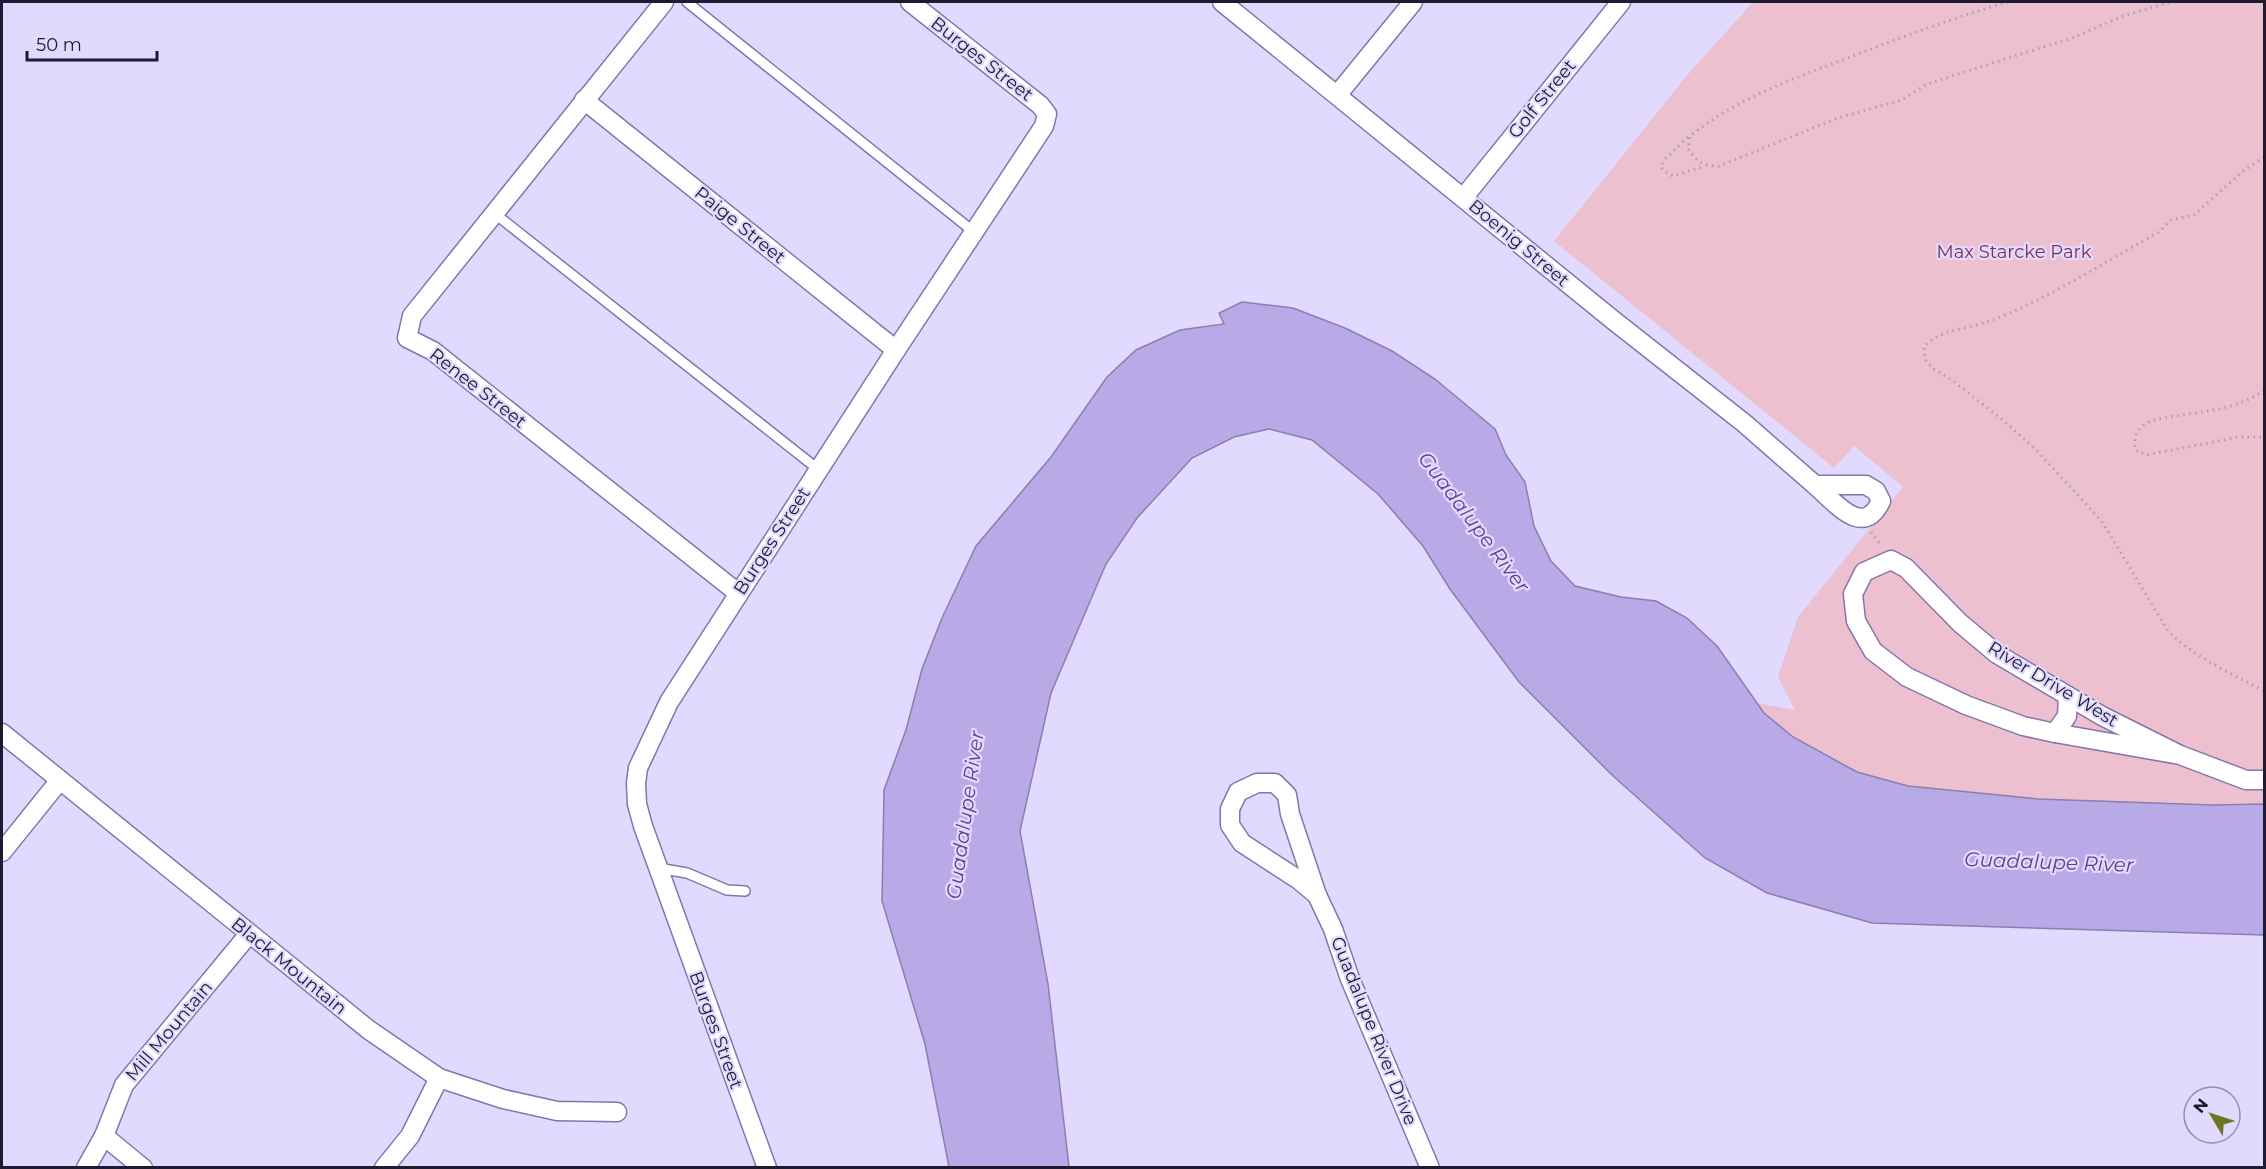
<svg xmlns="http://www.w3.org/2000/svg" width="2266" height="1169" font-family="Montserrat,sans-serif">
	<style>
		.green { fill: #edc0d0 }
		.water { fill: #b8aae6; stroke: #8a7fb0; stroke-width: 1.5 }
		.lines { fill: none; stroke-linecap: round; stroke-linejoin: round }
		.service-casing { stroke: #8475ae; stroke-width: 12 }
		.minor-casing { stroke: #8475ae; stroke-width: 21 }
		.path { stroke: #a69ebf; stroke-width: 3; stroke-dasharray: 1.5 4.5; stroke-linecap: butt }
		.service { stroke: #fff; stroke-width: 9 }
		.minor { stroke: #fff; stroke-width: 18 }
		.labels { text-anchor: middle; stroke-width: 4.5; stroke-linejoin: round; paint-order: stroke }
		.street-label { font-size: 18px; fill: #201a31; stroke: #e1d9fe }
		.park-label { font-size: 18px; fill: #7e2f52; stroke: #e1d9fe }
		.water-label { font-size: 20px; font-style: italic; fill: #5a448c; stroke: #e1d9fe }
	</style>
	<rect width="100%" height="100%" fill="#e1d9fe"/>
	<!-- green -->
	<path class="green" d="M1753,2h511v802l-51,1 -175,-6 -130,-13 -51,-14 -64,-35 -29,-24 -8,-10 39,7 -17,-33 20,-60 105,-130 -49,-41 -20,22 -280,-227 135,-168z"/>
	<!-- water -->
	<path class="water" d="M1242,302l51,6 52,20 47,23 43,28 60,50 11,26 19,27 9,44 17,35 24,25 46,11 35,4 31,17 30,28 47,67 29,24 64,35 51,14 130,13 175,6 51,-1v131l-392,-12 -105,-30 -62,-35 -93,-83 -93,-93 -69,-93 -27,-43 -45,-52 -66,-54 -43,-11 -35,8 -42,21 -55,60 -31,46 -55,129 -31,138 28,153 21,183h-120l-24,-123 -43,-143 2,-111 22,-60 16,-61 20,-51 34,-72 75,-89 56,-80 29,-27 44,-20 44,-6 -5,-11z"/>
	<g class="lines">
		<defs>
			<g id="service">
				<path d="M687,2l287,230"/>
				<path d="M494,213l325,257"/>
				<path d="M658,868l29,5 40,17 18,1"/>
			</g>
			<g id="minor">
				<path d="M664,2l-252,314 -5,22 26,13 305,242"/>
				<path d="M1222,2l391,318 131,103 71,62"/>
				<path d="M1338,94l75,-92"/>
				<path d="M584,100l312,250"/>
				<path d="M1464,197l157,-195"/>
				<path d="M1815,485h51l10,6 5,10c-18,39 -47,0 -66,-16z"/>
				<path d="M2,733l367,297 70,48 64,21 54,12 60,1"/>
				<path d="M2055,733l12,-17 1,-20"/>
				<path d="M2180,755l-125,-22 -32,-7 -57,-21 -59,-28 -34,-26 -17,-30 -3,-27 11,-22 27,-12 15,8 54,55 37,31 105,62 78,39 66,25h18"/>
				<path d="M1257,783h18l12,12 3,19 27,81 -18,-15 -57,-37 -12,-18v-16l8,-17z"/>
				<path d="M2,852l58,-72"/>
				<path d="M1317,895l16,34 17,50 80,189"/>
				<path d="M104,1136l39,32"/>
				<path d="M86,1168l18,-32 20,-51 125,-151"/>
				<path d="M384,1168l26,-32 29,-58"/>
				<path d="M767,1168l-124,-342 -6,-22 -1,-21 2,-15 31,-66 227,-352 148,-224 3,-12 -7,-9 -130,-103"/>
			</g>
		</defs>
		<!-- service casing -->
		<use href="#service" class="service-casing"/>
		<!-- minor casing -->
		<use href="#minor" class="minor-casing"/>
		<!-- path -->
		<g class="path">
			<path d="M2008,2c-52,15 -104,34 -155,54 -58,22 -114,41 -163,80l-2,13c9,13 15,17 31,17l119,-48 64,-18 25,-16 145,-46 51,-22 48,-14"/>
			<path d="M1688,137l-24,23 -3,7 4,5 8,4 32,-10"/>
			<path d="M2264,157l-21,14 -49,44 -23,5 -12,12c-56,31 -112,68 -172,90 -21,7 -49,8 -63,25l1,12 7,9 20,12 47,37 36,32 53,57 15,17 65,108c27,27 63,42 96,60"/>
			<path d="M2264,390c-32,24 -76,21 -114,31 -14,8 -16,14 -15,29l11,5 93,-18h25"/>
			<path d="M1871,532l11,14"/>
			<path d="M2264,614v24"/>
		</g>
		<!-- service -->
		<use href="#service" class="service"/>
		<!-- minor -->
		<use href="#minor" class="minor"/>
	</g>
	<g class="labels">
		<!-- street labels -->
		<g class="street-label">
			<text transform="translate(982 59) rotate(38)" y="6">Burges Street</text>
			<text transform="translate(1542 99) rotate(-51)" y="6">Golf Street</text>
			<text transform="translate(740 225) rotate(39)" y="6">Paige Street</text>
			<text transform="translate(1519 243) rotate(40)" y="6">Boenig Street</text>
			<text transform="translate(478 388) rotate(38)" y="6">Renee Street</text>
			<text transform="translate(772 541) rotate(-57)" y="6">Burges Street</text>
			<text transform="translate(2053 684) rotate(31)" y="6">River Drive West</text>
			<text transform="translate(289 966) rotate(39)" y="6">Black Mountain</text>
			<text transform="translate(716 1030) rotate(70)" y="6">Burges Street</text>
			<text transform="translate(169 1031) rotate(-50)" y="6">Mill Mountain</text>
			<text transform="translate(1374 1031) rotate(68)" y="6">Guadalupe River Drive</text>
		</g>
		<!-- park labels -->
		<g class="park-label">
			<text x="2014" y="258">Max Starcke Park</text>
		</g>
		<!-- water labels -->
		<g class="water-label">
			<text transform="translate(1474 522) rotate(53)" y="7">Guadalupe River</text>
			<text transform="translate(965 815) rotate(-82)" y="7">Guadalupe River</text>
			<text transform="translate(2049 862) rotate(2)" y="7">Guadalupe River</text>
		</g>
	</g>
	<!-- border -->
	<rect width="2266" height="1169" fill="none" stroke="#201a31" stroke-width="6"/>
	<!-- north arrow -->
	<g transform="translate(2212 1115) rotate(309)"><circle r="28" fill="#e1d9fe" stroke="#948dac" stroke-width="1.5"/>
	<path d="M0-4.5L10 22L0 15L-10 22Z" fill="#6d7620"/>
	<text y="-9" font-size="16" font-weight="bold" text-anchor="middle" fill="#201a31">N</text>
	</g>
	<!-- scale -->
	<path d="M27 51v9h130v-9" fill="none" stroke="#201a31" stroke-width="3"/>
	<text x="36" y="51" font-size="18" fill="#201a31" stroke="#e1d9fe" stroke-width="4.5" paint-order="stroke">50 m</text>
</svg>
